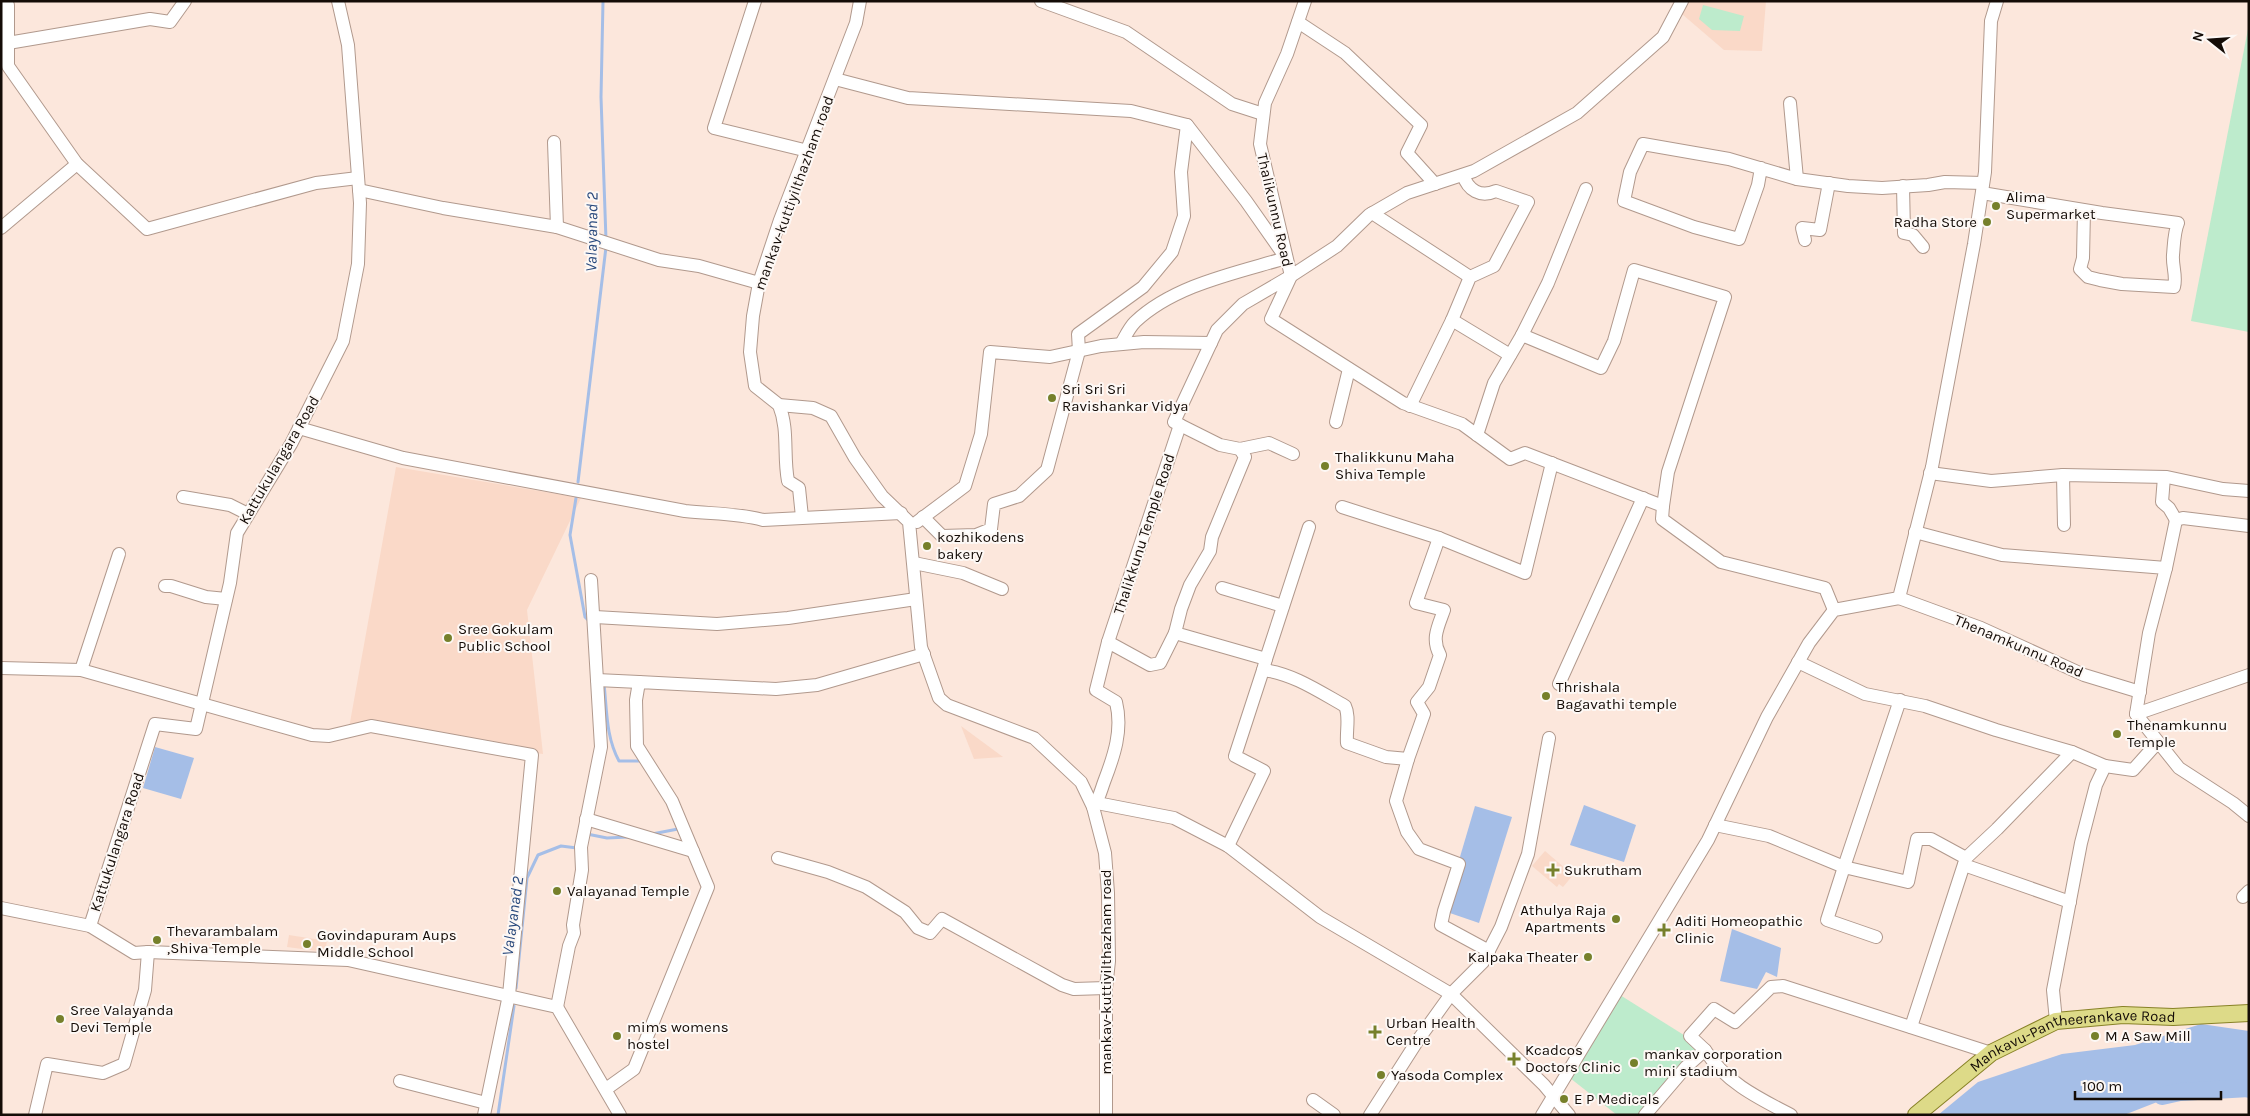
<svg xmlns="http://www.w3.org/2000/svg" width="2250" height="1116" font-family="Karla,sans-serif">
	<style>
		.built { fill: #fad9c8 }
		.green { fill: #bdebcc }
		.water { fill: #a5bee7 }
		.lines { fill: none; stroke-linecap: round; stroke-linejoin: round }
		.stream { stroke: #a5bee7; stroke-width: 3 }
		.river { stroke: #a5bee7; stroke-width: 18 }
		.minor-casing { stroke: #b1998d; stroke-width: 14 }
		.major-casing { stroke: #888227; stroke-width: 18 }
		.minor { stroke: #fff; stroke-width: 12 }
		.major { stroke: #ddda88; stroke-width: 16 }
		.poi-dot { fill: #76802b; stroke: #fdf8f5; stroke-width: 2 }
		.labels { text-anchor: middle; stroke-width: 4; stroke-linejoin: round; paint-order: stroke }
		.street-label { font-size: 15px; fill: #140c07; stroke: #fdf8f5 }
		.poi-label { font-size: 15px; fill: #140c07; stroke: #fdf8f5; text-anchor: start }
		.water-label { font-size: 16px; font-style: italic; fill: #2b4b7e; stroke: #fdf8f5 }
	</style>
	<rect width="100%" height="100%" fill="#fce7dc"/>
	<!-- built -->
	<g class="built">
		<path d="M1685,1h81l-4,50 -38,-1 -42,-36z"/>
		<path d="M396,467l185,31 -54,112 16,144 -194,-26z"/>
		<path d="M961,726l42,31 -29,2z"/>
		<path d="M1545,851l28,24 -10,12 -4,-3 -2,3 -25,-21z"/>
		<path d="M289,935l38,6 -2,11 -38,-5z"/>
	</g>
	<!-- green -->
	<g class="green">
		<path d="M1703,5l41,11 -4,15 -28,-1 -13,-11z"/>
		<path d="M2249,24v308l-58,-11z"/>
		<path d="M1620,995l83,52 -64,68h-22l-47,-37z"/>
	</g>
	<!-- water -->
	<g class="water">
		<path d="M155,747l39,11 -13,41 -38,-11z"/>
		<path d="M1584,805l52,20 -12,37 -54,-17z"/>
		<path d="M1475,806l37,11 -33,106 -35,-12z"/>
		<path d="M1732,929l49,19 -4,29 -11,-5 -9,17 -37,-8z"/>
		<path d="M2201,1024l48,7v67l-20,-5 -21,-1 -10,-6 -74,29h-186l40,-33 84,-28 73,-9z"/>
	</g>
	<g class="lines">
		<!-- stream -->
		<g class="stream">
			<path d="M603,1l-2,96 5,143"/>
			<path d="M578,482l28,-235"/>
			<path d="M576,498l-6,37 15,82 4,4"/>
			<path d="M604,684c3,27 2,53 15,77h24"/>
			<path d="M587,834l20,4 21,-1"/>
			<path d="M652,834l26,-5"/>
			<path d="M516,988l11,-110 11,-23 23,-9 16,2"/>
			<path d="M498,1115l16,-109"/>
		</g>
		<!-- river -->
		<path class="river" d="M2162,1096l18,-4 69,-4"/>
		<defs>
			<g id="minor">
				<path d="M5,1l3,4v61l69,98 70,65 169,-46 42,-5"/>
				<path d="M755,1l-41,127 94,23"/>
				<path d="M860,1l-4,22 -76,197 -21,63 -6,33 -3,36 5,34 24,19 34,3 18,8 24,42 27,38 27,26 12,125 18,51 8,7 87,33 47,44 12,25 12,46 3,40 1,68 -3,27v127"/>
				<path d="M1041,1l85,31 106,72 31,10"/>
				<path d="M1305,1l-18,53 -22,49 -5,41 31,132 46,-30 32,-31 38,-22 67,-22 103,-58 86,-76 19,-36"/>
				<path d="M1298,22l47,31 76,72 -14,28 28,31"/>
				<path d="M8,43l142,-24 20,3 15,-21"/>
				<path d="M835,79l73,19 223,13 56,14"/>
				<path d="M1790,103l7,76"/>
				<path d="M554,142l3,85"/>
				<path d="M1761,168l-3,17 -19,54 -45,-12 -70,-26 6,-29 13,-28 86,15 68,20 51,7 34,2 46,-3 17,-3 38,1"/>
				<path d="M1463,175c5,15 17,23 33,16l32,11 -34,64 -24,11 -18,43 58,35"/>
				<path d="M1903,186l1,47 9,2 10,12"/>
				<path d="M359,190l84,18 114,19 102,33 40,6 60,17"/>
				<path d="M1982,193l120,20 76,10c-4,9 -4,22 -5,32 -1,11 4,21 1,32l-52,-3 -22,-4 -12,-3 -8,-8 3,-11 1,-48"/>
				<path d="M1372,213l98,64"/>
				<path d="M1,228l76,-64"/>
				<path d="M1805,240l-3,-12 18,2 9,-47"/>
				<path d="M1522,335l26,-52 38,-94"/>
				<path d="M779,405c10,25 4,50 9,76l11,7 3,29"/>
				<path d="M1410,406l42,-86"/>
				<path d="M1336,422l13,-53"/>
				<path d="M299,428l104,30 282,53c26,3 52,2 78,9l138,-7"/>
				<path d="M1477,435l17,-52 28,-48 79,33 13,-27 20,-71 91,27 -57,175 -5,34"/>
				<path d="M1240,449l5,8 -33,80 -2,14 -20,34 -9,24 -6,24 91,26 -3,11c29,3 57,22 82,36 5,10 1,25 2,37l39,14 22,2"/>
				<path d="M1293,454l-24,-11 -29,6 -20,-4 -46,-23 43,-92 26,-26 48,-28 -20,43 132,84 59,21 48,35 15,-6 138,53 -1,13 59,43 104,26 9,22"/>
				<path d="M1930,473l61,8 72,-6 104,2 56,12 26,2"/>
				<path d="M2063,475l1,50"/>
				<path d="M2164,477l-2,25 7,6 7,12"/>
				<path d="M183,497l47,8 18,9"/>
				<path d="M1342,507l97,31 -23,65 28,7c-6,17 -13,29 -4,45l-11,32 -12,15 7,12 -16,45 -12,42 11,31 12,17 40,15 -15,47 -3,14 48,26"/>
				<path d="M923,517l19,19 34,-1 15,-6 3,-25 25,-8 28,-26 32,-119 -1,-17 65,-47 29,-35 12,-36 -3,-44 6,-47 59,76 40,57c-50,15 -112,27 -151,64 -6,6 -10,15 -14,22"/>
				<path d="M917,522l48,-36 16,-52 9,-82 60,5 51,-11 43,-4 67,1"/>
				<path d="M1915,532l87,23 164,13 -17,65 -13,81 43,54 54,35 16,13"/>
				<path d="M1439,538l86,35 27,-110"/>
				<path d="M914,563l49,10 39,16"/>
				<path d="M2166,568l10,-48 7,-2 66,8"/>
				<path d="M165,586h6l35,11 20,2"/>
				<path d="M1222,588l61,18"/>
				<path d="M1899,598l82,30 103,47 56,17"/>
				<path d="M595,617l122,7 71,-6 128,-19"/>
				<path d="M1108,642l72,-217"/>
				<path d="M1266,659l43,-132"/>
				<path d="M1798,662l67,32 60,12 71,24 76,22 -75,77 -31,29 -55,169"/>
				<path d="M1,668l80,2 231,65 17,1 42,-10 161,29 -23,240 -25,120"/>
				<path d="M81,670l38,-116"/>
				<path d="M597,680l42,2"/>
				<path d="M1559,684l84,-186"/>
				<path d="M2136,714l113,-39"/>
				<path d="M2105,766l28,4 25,-28"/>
				<path d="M1097,803l77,15 54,28 92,71 131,77 93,91 25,30"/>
				<path d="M1093,807c6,-7 8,-17 11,-25 10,-26 19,-52 12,-80l-20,-12 12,-48 42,23 10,-2 15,-30"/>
				<path d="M586,819l107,32"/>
				<path d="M1715,825l54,11 75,31 56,-167"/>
				<path d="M1228,846l36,-75 -29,-15 28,-86"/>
				<path d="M778,858l50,14 38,15 39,25 13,16 12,5 12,-14 120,66 12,4 32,-1"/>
				<path d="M1964,865l106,37"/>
				<path d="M2243,897l6,-6"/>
				<path d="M1,908l89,18 44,27 14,-1 200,8 209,47 63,108"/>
				<path d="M90,926l65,-202 41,5 34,-146 7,-50 54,-89 52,-103 15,-77 2,-61 -12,-158 -10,-44"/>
				<path d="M1876,937l-49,-17 17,-53 64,15 9,-43h14l35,19"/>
				<path d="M557,1007l12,-61 5,-13 -1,-8 9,-55 -1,-23 20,-100 -10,-167"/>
				<path d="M2056,1021l-3,-31 28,-147 15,-58 9,-19 -33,-14"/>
				<path d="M1705,1050l-15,-14 24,-27 21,13 36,-35 12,-1 208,67"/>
				<path d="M400,1081l86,22"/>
				<path d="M606,1089l28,-20 74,-182 -36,-86 -35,-55 -1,-46 3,-18 137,7 41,-4 107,-31"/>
				<path d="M1313,1100l21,15"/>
				<path d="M35,1115l12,-51 56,9 21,-9 21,-74 3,-38"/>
				<path d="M1370,1115l48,-75 33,-46 32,-32 18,-35 27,-73 21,-116"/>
				<path d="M1542,1115l166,-275 59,-123 42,-74 25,-33 65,-12 33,-131 42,-223 11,-72 6,-151 6,-20"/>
				<path d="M1645,1115l41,-48 19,-17c20,32 53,48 86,65"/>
			</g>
			<g id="major">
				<path id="s1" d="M1916,1115l75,-62 65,-32 67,-6 50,2 76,-4"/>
			</g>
		</defs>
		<!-- minor casing -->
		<use href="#minor" class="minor-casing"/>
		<!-- major casing -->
		<use href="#major" class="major-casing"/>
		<!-- minor -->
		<use href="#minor" class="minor"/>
		<!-- major -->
		<use href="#major" class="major"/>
	</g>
	<!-- markers -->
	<g class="poi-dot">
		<circle cx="1996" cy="206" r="5"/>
		<circle cx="1987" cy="222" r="5"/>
		<circle cx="1052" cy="398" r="5"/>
		<circle cx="1325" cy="466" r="5"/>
		<circle cx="927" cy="546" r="5"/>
		<circle cx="448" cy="638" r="5"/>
		<circle cx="1546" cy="696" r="5"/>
		<circle cx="2117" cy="734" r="5"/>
		<path d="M1550.5 862.5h5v5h5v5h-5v5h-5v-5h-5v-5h5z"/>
		<circle cx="557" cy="891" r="5"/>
		<circle cx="1616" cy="919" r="5"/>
		<path d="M1661.5 922.5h5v5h5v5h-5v5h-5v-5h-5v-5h5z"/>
		<circle cx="157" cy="940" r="5"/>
		<circle cx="307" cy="944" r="5"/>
		<circle cx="1588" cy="957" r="5"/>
		<circle cx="60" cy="1019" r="5"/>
		<path d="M1372.5 1024.5h5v5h5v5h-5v5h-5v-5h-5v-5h5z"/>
		<circle cx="617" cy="1036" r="5"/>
		<circle cx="2095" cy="1036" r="5"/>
		<path d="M1511.5 1051.5h5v5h5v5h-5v5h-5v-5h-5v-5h5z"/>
		<circle cx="1634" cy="1063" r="5"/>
		<circle cx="1381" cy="1075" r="5"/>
		<circle cx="1564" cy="1099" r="5"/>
	</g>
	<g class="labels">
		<!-- street labels -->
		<g class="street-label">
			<text transform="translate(794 193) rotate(-70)" y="5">mankav-kuttiyilthazham road</text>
			<text transform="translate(1275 210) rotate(77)" y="5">Thalikunnu Road</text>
			<text transform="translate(279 460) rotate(-60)" y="5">Kattukulangara Road</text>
			<text transform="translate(1144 534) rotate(-72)" y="5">Thalikkunu Temple Road</text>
			<text transform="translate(2019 646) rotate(23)" y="5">Thenamkunnu Road</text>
			<text transform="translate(117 842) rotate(-72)" y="5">Kattukulangara Road</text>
			<text transform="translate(1106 972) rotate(-90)" y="5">mankav-kuttiyilthazham road</text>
			<text dy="5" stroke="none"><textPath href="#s1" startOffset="181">Mankavu-Pantheerankave Road</textPath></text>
		</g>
		<!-- poi labels -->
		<g class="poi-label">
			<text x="2006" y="202">Alima<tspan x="2006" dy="17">Supermarket</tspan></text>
			<text x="1977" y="227" text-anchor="end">Radha Store</text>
			<text x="1062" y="394">Sri Sri Sri<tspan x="1062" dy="17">Ravishankar Vidya</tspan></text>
			<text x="1335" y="462">Thalikkunu Maha<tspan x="1335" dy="17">Shiva Temple</tspan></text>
			<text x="937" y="542">kozhikodens<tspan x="937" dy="17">bakery</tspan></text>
			<text x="458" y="634">Sree Gokulam<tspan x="458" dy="17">Public School</tspan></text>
			<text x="1556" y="692">Thrishala<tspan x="1556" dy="17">Bagavathi temple</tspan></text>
			<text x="2127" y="730">Thenamkunnu<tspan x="2127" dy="17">Temple</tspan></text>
			<text x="1564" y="875">Sukrutham</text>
			<text x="567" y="896">Valayanad Temple</text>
			<text x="1606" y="915" text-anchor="end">Athulya Raja<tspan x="1606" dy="17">Apartments</tspan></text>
			<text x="1675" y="926">Aditi Homeopathic<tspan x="1675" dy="17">Clinic</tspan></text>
			<text x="167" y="936">Thevarambalam<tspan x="167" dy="17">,Shiva Temple</tspan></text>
			<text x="317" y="940">Govindapuram Aups<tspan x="317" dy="17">Middle School</tspan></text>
			<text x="1578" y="962" text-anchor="end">Kalpaka Theater</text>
			<text x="70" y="1015">Sree Valayanda<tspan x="70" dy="17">Devi Temple</tspan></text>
			<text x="1386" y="1028">Urban Health<tspan x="1386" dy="17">Centre</tspan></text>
			<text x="627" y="1032">mims womens<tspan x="627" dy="17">hostel</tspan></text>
			<text x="2105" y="1041">M A Saw Mill</text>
			<text x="1525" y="1055">Kcadcos<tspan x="1525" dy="17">Doctors Clinic</tspan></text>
			<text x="1644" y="1059">mankav corporation<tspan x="1644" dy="17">mini stadium</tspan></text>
			<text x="1391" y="1080">Yasoda Complex</text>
			<text x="1574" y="1104">E P Medicals</text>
		</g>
		<!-- water labels -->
		<g class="water-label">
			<text transform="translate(591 232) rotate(-89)" y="6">Valayanad 2</text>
			<text transform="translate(512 916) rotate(-82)" y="6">Valayanad 2</text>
		</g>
	</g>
	<!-- border -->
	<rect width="2250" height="1116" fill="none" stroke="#140c07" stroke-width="5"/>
	<!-- north arrow -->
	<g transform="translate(2210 40) rotate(287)" stroke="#fdf8f5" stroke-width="4" paint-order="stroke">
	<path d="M0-4L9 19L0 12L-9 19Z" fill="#140c07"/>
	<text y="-8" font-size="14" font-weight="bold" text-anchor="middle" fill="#140c07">N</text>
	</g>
	<!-- scale -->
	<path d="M2075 1091v8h146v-8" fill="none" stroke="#140c07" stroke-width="2.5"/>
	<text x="2082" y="1091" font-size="15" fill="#140c07" stroke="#fdf8f5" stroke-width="4" paint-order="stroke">100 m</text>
</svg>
